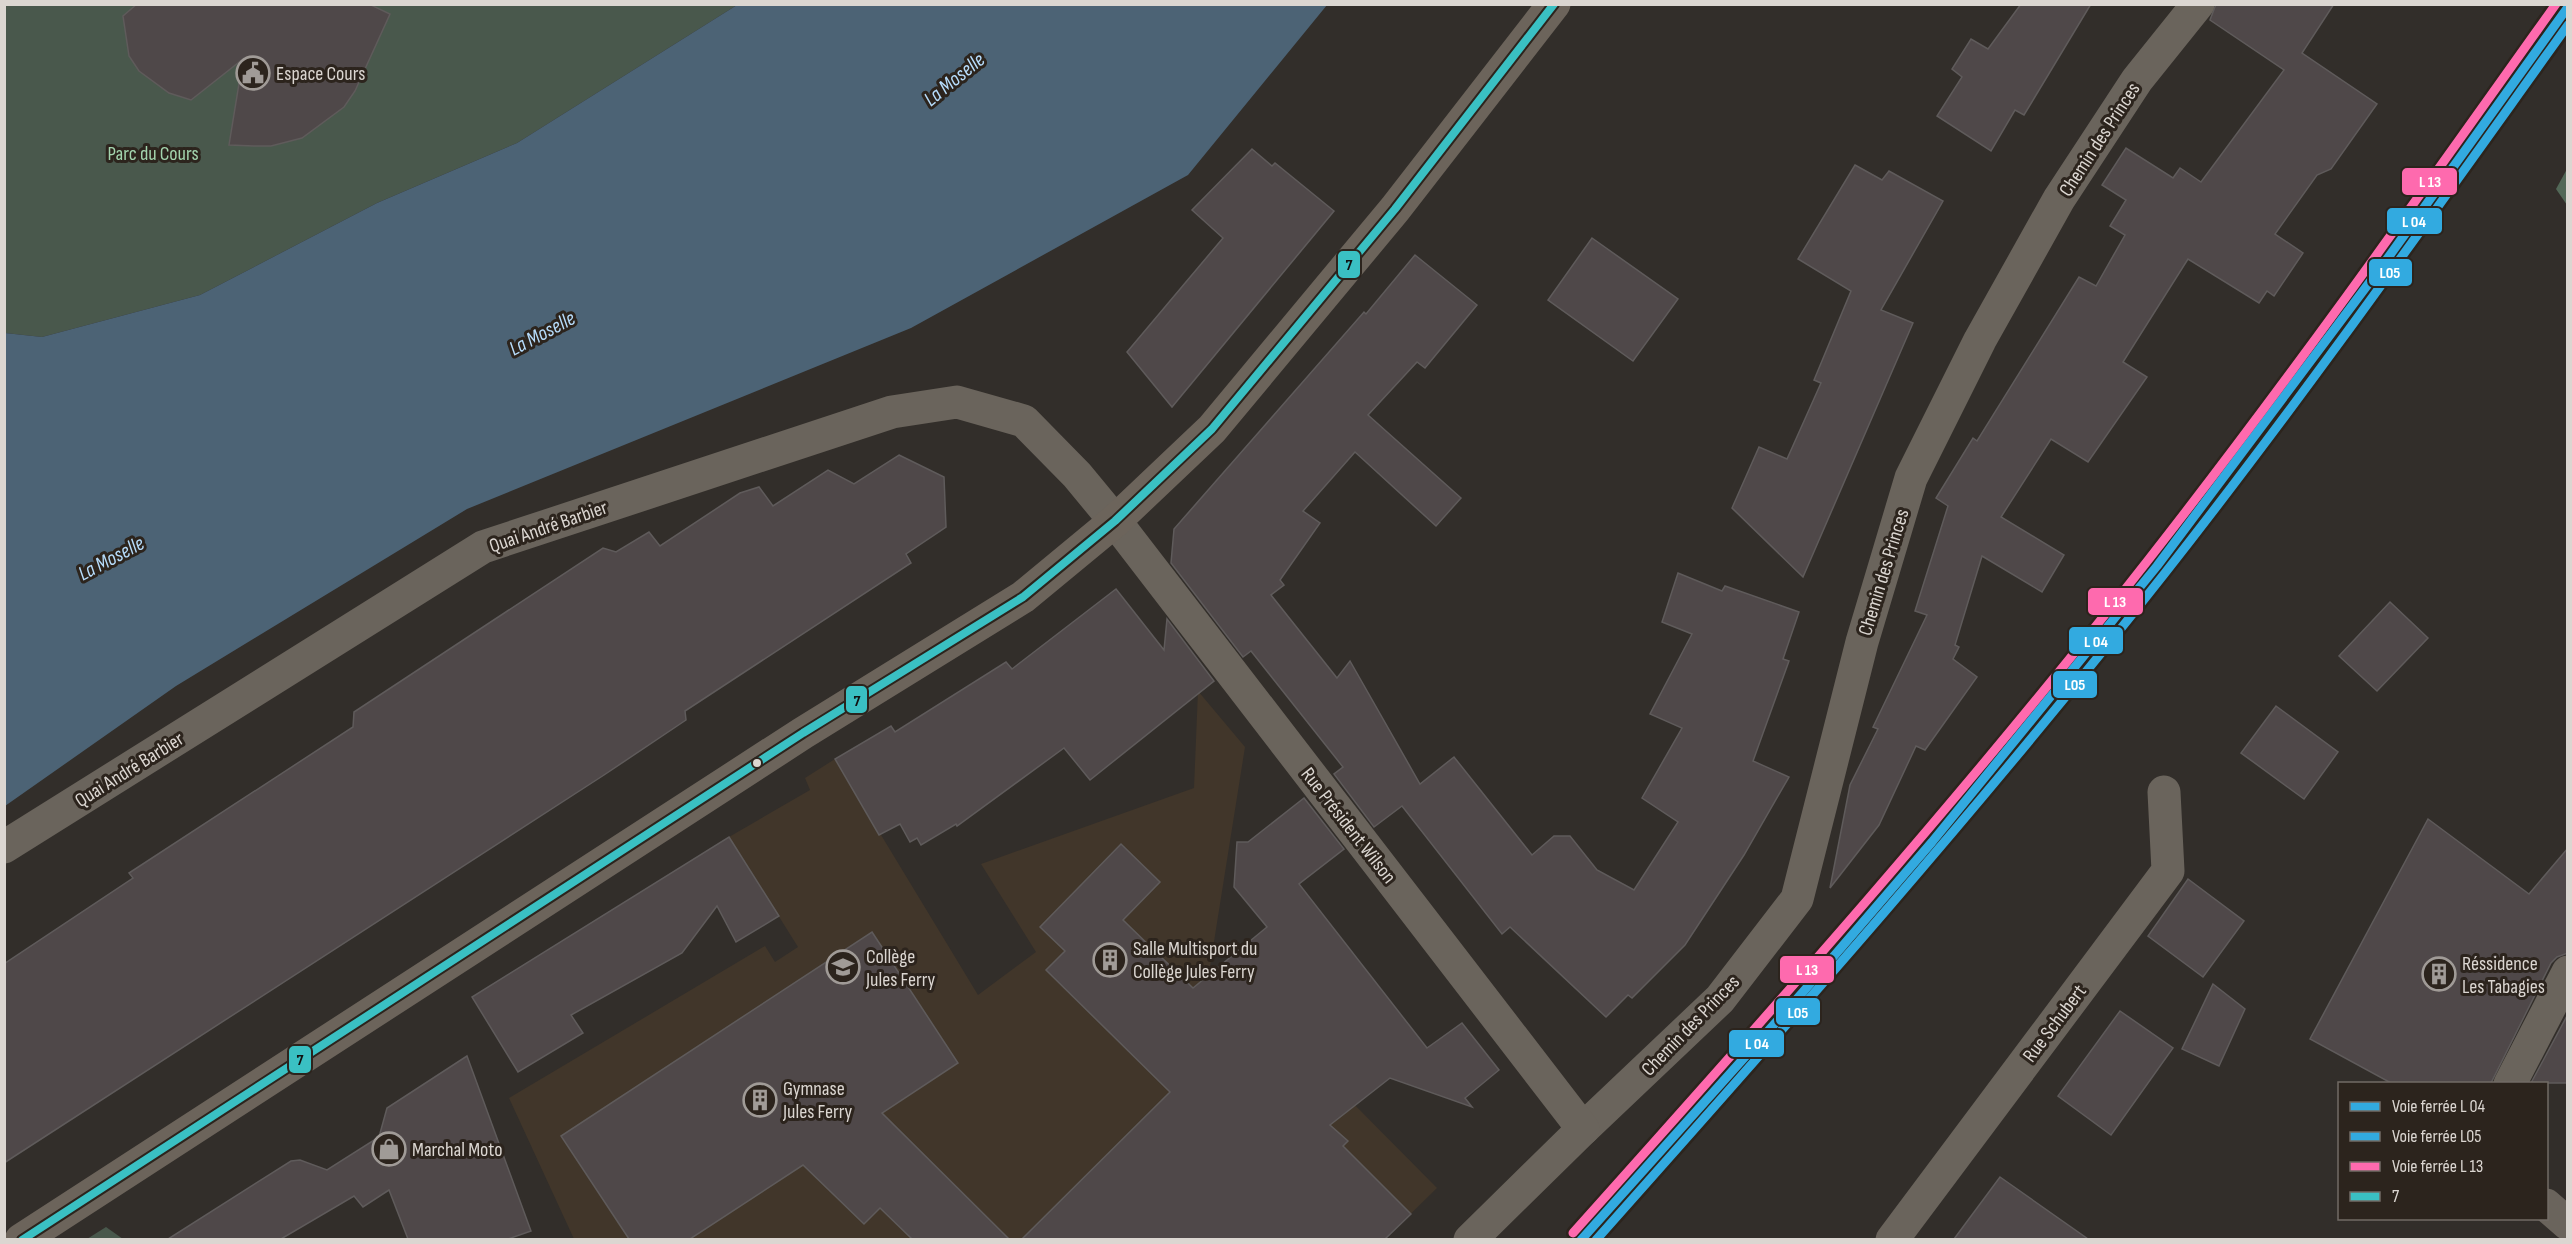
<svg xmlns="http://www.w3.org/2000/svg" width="2572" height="1244" font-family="'Sofia Sans Condensed',sans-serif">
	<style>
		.built { fill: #41362a }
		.green { fill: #49584c }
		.forest { fill: #526857 }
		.water { fill: #4c6375 }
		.building { fill: #4f4849; stroke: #5f5b5b; stroke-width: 1.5 }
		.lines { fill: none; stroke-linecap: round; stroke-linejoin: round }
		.minor { stroke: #6a645c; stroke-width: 33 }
		.tertiary { stroke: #6a645c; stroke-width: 33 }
		.primary { stroke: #6c645b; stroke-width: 33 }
		.bus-1-casing { stroke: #2c241d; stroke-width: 12 }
		.bus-1 { stroke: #3ac0c3; stroke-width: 8 }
		.rail-1-casing { stroke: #2c241d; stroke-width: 14 }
		.rail-2-casing { stroke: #2c241d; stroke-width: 14 }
		.rail-3-casing { stroke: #2c241d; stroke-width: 14 }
		.rail-1 { stroke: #32aae0; stroke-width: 9 }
		.rail-2 { stroke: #32aae0; stroke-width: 9 }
		.rail-3 { stroke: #fe6aae; stroke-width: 9 }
		.bus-dot { fill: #dbd6d1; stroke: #2c241d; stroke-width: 2 }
		.labels { text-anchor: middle; stroke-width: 6; stroke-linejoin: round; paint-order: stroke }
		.poi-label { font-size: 20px; fill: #dbd6d1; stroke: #2c241d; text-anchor: start }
		.street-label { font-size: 20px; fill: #dbd6d1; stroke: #2c241d }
		.park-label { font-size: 20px; fill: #a3d4ae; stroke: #2c241d }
		.water-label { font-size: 21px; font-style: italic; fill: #b6dcfb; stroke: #2c241d }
		.line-badge { stroke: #2c241d; stroke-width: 2 }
		.badge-label { font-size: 16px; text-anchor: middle; font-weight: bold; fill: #fff }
		.pale-badge-label { font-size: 16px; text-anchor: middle; font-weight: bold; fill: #111 }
	</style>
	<rect width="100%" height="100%" fill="#322e2a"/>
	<!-- built -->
	<path class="built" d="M1198,691l47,56 -36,226 126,112 102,103 -52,51h-811l-65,-141 256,-152 10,16 23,-15 -69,-110 81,-47 -5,-12 30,-19 143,236 58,-43 -55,-88 213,-76z"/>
	<!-- green -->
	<g class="green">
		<path d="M4,5h733l-220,138 -140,60 -177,92 -158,42 -37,-4z"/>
		<path d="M106,1227l17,12h-36z"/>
	</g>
	<!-- forest -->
	<path class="forest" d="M2567,169v36l-11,-16z"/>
	<!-- water -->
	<path class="water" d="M737,5h590l-139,170 -277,153 -444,181 -291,177 -171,120v-473l37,4 158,-42 177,-92 140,-60z"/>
	<!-- building -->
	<g class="building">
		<path d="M137,4h232l21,10 -35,77 -11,16 -42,31 -31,8h-17l-25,-1 14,-86 -52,41 -22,-7 -30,-22 -10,-15 -6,-40z"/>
		<path d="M2021,4h70l-67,111 -9,-5 -24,41 -54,-35 25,-39 -10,-8 19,-30 17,10z"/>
		<path d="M2216,4h118l-32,49 75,51 -46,65 -14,6 -42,59 28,19 -29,43 -7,-5 -8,12 -71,-44 -65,103 24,15 -59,85 -37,-23 -50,78 63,38 -22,37 -60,-36 -27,89 4,2 -6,12 24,18 -52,73 -9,-4 -37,79 -49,63 20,-103 28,-56 -5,-2 54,-112 -12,-4 33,-105 -12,-8 37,-60 4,3 102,-164 17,9 29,-51 -15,-9 16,-26 -24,-15 24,-37 47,30 7,-10 21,14 83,-112 -74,-50z"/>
		<path d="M1252,149l20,17 3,-3 59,48 -162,196 -45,-55 96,-114 -31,-28z"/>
		<path d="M1855,165l27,15 7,-9 54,30 -62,109 32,13 -110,254 -71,-69 27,-61 28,12 34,-76 -7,-3 37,-89 -53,-32z"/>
		<path d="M1592,238l86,61 -45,62 -85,-61z"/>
		<path d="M1415,255l62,50 -52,63 -8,-6 -49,53 93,83 -25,28 -81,-74 -52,59 17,12 -40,57 4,5 -13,10 66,83 13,-17 70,123 34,-27 78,98 22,-19h16l27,34 37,20 44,-68 -36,-24 40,-70 -32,-14 42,-80 -30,-12 16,-49 44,18 3,-5 74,26 -16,47 6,2 -36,100 36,16 -45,78 -59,90 -53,53 -4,-3 -22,22 -96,-90 -8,7 -100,-128 -28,21 -40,-53 9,-7 -92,-116 -8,6 -72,-94 3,-34 190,-217 2,2z"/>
		<path d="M899,455l45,22 2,50 -40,27 5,9 -226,148 1,9 -82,55 -600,388v-199l129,-86 -4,-5 224,-146 1,-15 249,-164 13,4 33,-20 11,14 80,-53 19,-6 14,19 55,-36 26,14z"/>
		<path d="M1116,589l48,61 3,-31 47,62 -124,99 -26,-32 -107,78 -1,-2 -35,21 -4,-7 -7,4 -10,-18 -21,11 -44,-76 56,-33 4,6 111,-70 6,7z"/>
		<path d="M2390,602l38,36 -51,53 -38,-35z"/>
		<path d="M2276,706l62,46 -34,47 -63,-46z"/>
		<path d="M1304,798l40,51 -45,35 128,164 35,-25 37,47 -34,28 7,9 -82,-29 -60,47 18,16 -5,5 68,68 -26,25h-363l148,-147 -124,-122 19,-19 -25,-24 81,-83 39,38 -37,38 70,68 74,-61 -33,-40 3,-45h11z"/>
		<path d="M2428,819l101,75 39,-46v105l-11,4 -6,6 -60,120h-100l-81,-44z"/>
		<path d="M729,837l50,79 -43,26 -19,-36 -35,47 -111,62 12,18 -65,39 -46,-75z"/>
		<path d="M2188,879l56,42 -41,56 -55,-41z"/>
		<path d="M872,932l86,131 -76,50 127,126h-97l-32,-31 -16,16 -61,-59 -113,74h-61l-68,-103z"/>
		<path d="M2213,984l32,25 -26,57 -37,-17z"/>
		<path d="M2120,1011l53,37 -62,87 -53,-39z"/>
		<path d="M2568,1014v69h-37z"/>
		<path d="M467,1056l64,175 -23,8h-100l-19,-49 -26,17 -9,-11 -73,43h-113l123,-78 9,-1 27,10 52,-33 8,-29z"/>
		<path d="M2000,1177l88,62h-134z"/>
	</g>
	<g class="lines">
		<!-- minor -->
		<g class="minor">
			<path d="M4,847l479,-300 409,-135 65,-10 67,19 53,54 38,46"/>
			<path d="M2510,1084l58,-112"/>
			<path d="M1583,1129l137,-130 77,-100 65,-257 49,-164 69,-138 79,-141 78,-119 61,-76"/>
			<path d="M2546,1205l22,19"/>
			<path d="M1892,1240l276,-369 -4,-79"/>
		</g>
		<!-- tertiary -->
		<path class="tertiary" d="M1115,521l468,608 -113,111"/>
		<!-- primary -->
		<path class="primary" d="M21,1240l782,-507 220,-136 92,-76 97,-92 183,-220 159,-205"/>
		<defs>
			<path id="bus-1" d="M22,1240l781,-507 220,-136 92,-76 97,-92 183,-220 159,-205"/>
		</defs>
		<!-- bus-1 casing -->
		<use href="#bus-1" class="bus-1-casing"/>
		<!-- bus-1 -->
		<use href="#bus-1" class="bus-1"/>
		<defs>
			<path id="rail-1" d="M1581,1240l222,-248 129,-150 225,-276 233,-311 178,-248"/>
			<path id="rail-2" d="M1596,1240c194,-218 388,-437 569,-667 140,-178 271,-364 403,-548"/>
			<path id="rail-3" d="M1573,1233c197,-220 394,-441 576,-674 141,-180 274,-368 407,-555"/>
		</defs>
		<!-- rail-1 casing -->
		<use href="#rail-1" class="rail-1-casing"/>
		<!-- rail-2 casing -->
		<use href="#rail-2" class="rail-2-casing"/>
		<!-- rail-3 casing -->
		<use href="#rail-3" class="rail-3-casing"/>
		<!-- rail-1 -->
		<use href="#rail-1" class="rail-1"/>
		<!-- rail-2 -->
		<use href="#rail-2" class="rail-2"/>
		<!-- rail-3 -->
		<use href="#rail-3" class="rail-3"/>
	</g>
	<!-- icons -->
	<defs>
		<symbol id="civic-ring" viewBox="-11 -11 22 22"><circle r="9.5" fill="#2c241d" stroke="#a09b97" stroke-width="1.5"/><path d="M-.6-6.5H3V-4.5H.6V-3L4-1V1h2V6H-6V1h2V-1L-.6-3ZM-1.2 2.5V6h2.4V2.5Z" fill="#a09b97"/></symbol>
		<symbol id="building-ring" viewBox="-11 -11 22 22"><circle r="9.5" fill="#2c241d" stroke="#a09b97" stroke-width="1.5"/><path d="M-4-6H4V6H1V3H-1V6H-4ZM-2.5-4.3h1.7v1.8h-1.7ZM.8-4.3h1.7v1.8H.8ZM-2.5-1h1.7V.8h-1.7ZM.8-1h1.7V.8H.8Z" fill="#a09b97"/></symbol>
		<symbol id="school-ring" viewBox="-11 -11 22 22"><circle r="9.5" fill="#2c241d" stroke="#a09b97" stroke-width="1.5"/><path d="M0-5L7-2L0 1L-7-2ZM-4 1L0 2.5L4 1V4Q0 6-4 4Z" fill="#a09b97"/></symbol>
		<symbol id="shop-ring" viewBox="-11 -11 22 22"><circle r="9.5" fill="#2c241d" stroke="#a09b97" stroke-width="1.5"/><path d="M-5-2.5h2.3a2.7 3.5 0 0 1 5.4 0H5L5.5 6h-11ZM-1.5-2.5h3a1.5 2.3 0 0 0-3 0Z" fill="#a09b97"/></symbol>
	</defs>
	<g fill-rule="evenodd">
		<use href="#civic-ring" x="234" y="54" width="38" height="38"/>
		<use href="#building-ring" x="1091" y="941" width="38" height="38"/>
		<use href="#school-ring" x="824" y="948" width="38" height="38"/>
		<use href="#building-ring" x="2420" y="955" width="38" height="38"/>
		<use href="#building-ring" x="741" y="1081" width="38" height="38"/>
		<use href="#shop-ring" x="370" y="1130" width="38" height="38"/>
	</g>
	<!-- markers -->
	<circle class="bus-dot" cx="757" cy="763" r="5"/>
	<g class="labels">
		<!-- poi labels -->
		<g class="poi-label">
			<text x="276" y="80">Espace Cours</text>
			<text x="1133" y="955">Salle Multisport du<tspan x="1133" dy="23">Collège Jules Ferry</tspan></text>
			<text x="866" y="963">Collège<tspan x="866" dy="23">Jules Ferry</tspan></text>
			<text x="2462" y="970">Réssidence<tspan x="2462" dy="23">Les Tabagies</tspan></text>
			<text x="783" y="1095">Gymnase<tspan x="783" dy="23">Jules Ferry</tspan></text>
			<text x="412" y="1156">Marchal Moto</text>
		</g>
		<!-- street labels -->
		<g class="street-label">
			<text transform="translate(2099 139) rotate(-57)" y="7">Chemin des Princes</text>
			<text transform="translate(548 526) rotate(-19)" y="7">Quai André Barbier</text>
			<text transform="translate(1883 572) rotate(-73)" y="7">Chemin des Princes</text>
			<text transform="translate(129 769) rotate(-32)" y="7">Quai André Barbier</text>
			<text transform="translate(1349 825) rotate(52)" y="7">Rue Président Wilson</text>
			<text transform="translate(2054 1023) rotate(-53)" y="7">Rue Schubert</text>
			<text transform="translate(1690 1025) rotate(-46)" y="7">Chemin des Princes</text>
		</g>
		<!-- park labels -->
		<g class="park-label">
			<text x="153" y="160">Parc du Cours</text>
		</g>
		<!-- water labels -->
		<g class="water-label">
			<text transform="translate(954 79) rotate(-39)" y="7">La Moselle</text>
			<text transform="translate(542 333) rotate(-28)" y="7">La Moselle</text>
			<text transform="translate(111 558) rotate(-28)" y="7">La Moselle</text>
		</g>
	</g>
	<g class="line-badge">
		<rect x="2401" y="167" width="57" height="29" rx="6" fill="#fe6aae"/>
		<rect x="2386" y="207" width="57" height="28" rx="6" fill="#32aae0"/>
		<rect x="1337" y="250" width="24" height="29" rx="6" fill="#3ac0c3"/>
		<rect x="2368" y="258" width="45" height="29" rx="6" fill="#32aae0"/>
		<rect x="2087" y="587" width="57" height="29" rx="6" fill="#fe6aae"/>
		<rect x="2068" y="626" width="56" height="29" rx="6" fill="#32aae0"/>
		<rect x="2052" y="670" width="46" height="29" rx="6" fill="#32aae0"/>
		<rect x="845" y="685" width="23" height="29" rx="6" fill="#3ac0c3"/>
		<rect x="1779" y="955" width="56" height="29" rx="6" fill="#fe6aae"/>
		<rect x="1775" y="997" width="46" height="29" rx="6" fill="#32aae0"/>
		<rect x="1728" y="1029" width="57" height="29" rx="6" fill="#32aae0"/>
		<rect x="288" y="1045" width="24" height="29" rx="6" fill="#3ac0c3"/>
	</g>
	<g class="badge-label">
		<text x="2430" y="187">L 13</text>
		<text x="2414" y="227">L 04</text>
		<text x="2390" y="278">L05</text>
		<text x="2115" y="607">L 13</text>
		<text x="2096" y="647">L 04</text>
		<text x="2075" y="690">L05</text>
		<text x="1807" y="975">L 13</text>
		<text x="1798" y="1018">L05</text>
		<text x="1757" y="1049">L 04</text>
	</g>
	<g class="pale-badge-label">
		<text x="1349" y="270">7</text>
		<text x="857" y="706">7</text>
		<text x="300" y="1065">7</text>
	</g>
	<!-- border -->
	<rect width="2572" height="1244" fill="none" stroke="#dbd6d1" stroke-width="12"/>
	<!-- legend -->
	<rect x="2338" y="1082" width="210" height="138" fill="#2c241d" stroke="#726b65" stroke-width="1.5"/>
	<rect x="2350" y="1102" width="30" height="9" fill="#32aae0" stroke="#726b65" stroke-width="1.5"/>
	<text x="2392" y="1112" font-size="18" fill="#dbd6d1">Voie ferrée L 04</text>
	<rect x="2350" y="1132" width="30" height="9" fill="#32aae0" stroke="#726b65" stroke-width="1.5"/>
	<text x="2392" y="1142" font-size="18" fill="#dbd6d1">Voie ferrée L05</text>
	<rect x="2350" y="1162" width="30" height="9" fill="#fe6aae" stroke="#726b65" stroke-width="1.5"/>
	<text x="2392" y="1172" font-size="18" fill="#dbd6d1">Voie ferrée L 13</text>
	<rect x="2350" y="1192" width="30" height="9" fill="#3ac0c3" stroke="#726b65" stroke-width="1.5"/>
	<text x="2392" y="1202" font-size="18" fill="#dbd6d1">7</text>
</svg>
